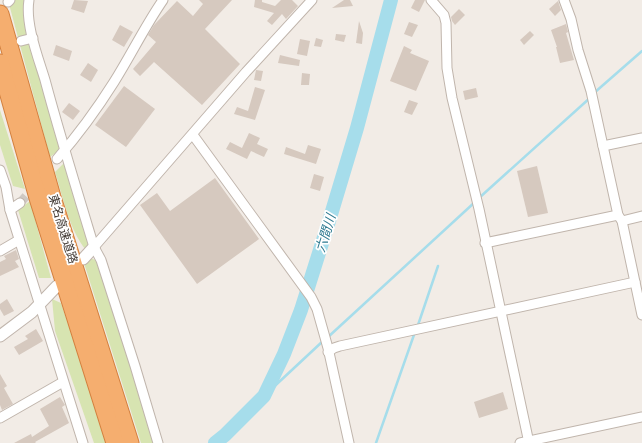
<svg xmlns="http://www.w3.org/2000/svg" width="642" height="443" font-family="'Golos Text','Noto Sans JP',sans-serif">
	<style>
		.green { fill: #d7e4b1 }
		.lines { fill: none; stroke-linecap: round; stroke-linejoin: round }
		.stream { stroke: #a6ddeb; stroke-width: 2.5 }
		.river { stroke: #a6ddeb; stroke-width: 14 }
		.building { fill: #d6c9bf }
		.minor-tunnel { stroke: #cfc9c3; stroke-width: 9; stroke-dasharray: 9 4.5; stroke-linecap: butt }
		.minor-casing { stroke: #c0b5ac; stroke-width: 11 }
		.tertiary-casing { stroke: #c0b5ac; stroke-width: 13 }
		.motorway-casing { stroke: #d3803f; stroke-width: 19 }
		.minor { stroke: #fff; stroke-width: 9 }
		.tertiary { stroke: #fff; stroke-width: 11 }
		.motorway { stroke: #f5ae6f; stroke-width: 17 }
		.labels { text-anchor: middle; stroke-width: 3.5; stroke-linejoin: round; paint-order: stroke }
		.street-label { font-size: 12px; fill: #443c36; stroke: #fff }
		.water-label { font-size: 13px; font-style: italic; fill: #307c92; stroke: #fff }
	</style>
	<rect width="100%" height="100%" fill="#f2ece6"/>
	<!-- green -->
	<g class="green">
		<path d="M14,0h13l-2,25 35,125 -10,7 -41,-153z"/>
		<path d="M0,110l25,79 -12,-3 -13,-41z"/>
		<path d="M67,160l23,84 -4,6c-17,-21 -23,-53 -31,-78z"/>
		<path d="M30,201l21,77h-12l-21,-68z"/>
		<path d="M89,258l7,2 42,120 17,63h-14l-57,-180z"/>
		<path d="M52,299l9,4 47,140h-14l-39,-112z"/>
	</g>
	<g class="lines">
		<!-- stream -->
		<g class="stream">
			<path d="M594,93l48,-42"/>
			<path d="M479,198l112,-101"/>
			<path d="M417,328l21,-62"/>
			<path d="M327,338l148,-136"/>
			<path d="M264,396l59,-55"/>
			<path d="M376,443l39,-111"/>
		</g>
		<!-- river -->
		<path class="river" d="M215,443l10,-8 39,-39 20,-42 17,-44 29,-92 27,-90 34,-128"/>
	</g>
	<!-- building -->
	<g class="building">
		<path d="M74,0l14,1 -4,12 -13,-4z"/>
		<path d="M199,0h33l-27,29 35,35 -38,41 -48,-43 -14,14 -7,-7 23,-27 -8,-7 6,-10 23,-24 16,15 10,-12z"/>
		<path d="M255,0h7v2l13,4 6,-6h11l6,6 -12,13 -4,-5 -10,11 -5,-4 7,-8 -20,-6z"/>
		<path d="M344,0h6l3,6 -21,2z"/>
		<path d="M415,0h10l-6,12 -8,-4z"/>
		<path d="M558,1l3,9 -6,6 -6,-7z"/>
		<path d="M459,9l6,6 -10,10 -3,-4 -1,-4z"/>
		<path d="M359,21l4,12 -1,11 -6,-1z"/>
		<path d="M409,22l9,3 -6,12 -8,-3z"/>
		<path d="M566,24l2,8 -2,1 8,27 -14,3 -4,-16h1l-6,-17z"/>
		<path d="M120,25l13,7 -9,15 -12,-7z"/>
		<path d="M530,31l4,4 -10,10 -4,-5z"/>
		<path d="M336,34l10,1 -2,7 -9,-2z"/>
		<path d="M316,38l7,2 -2,7 -7,-1z"/>
		<path d="M300,39l10,2 -3,15 -10,-2z"/>
		<path d="M56,45l16,6 -3,10 -16,-6z"/>
		<path d="M404,46l8,4 -2,3 19,8 -13,30 -26,-10z"/>
		<path d="M280,55l20,5 -1,6 -21,-3z"/>
		<path d="M88,63l10,7 -7,12 -11,-7z"/>
		<path d="M256,70l7,1 -2,10 -7,-1z"/>
		<path d="M302,73l8,1 -1,11h-8z"/>
		<path d="M124,86l31,23 -29,38 -31,-22z"/>
		<path d="M255,87l10,3 -10,30 -21,-6 3,-7 11,4z"/>
		<path d="M476,88l2,9 -13,3 -2,-9z"/>
		<path d="M409,100l9,3 -6,12 -8,-3z"/>
		<path d="M69,103l11,8 -7,9 -11,-8z"/>
		<path d="M249,133l11,5 -3,6 11,5 -4,8 -13,-6 -4,8 -21,-10 4,-7 12,6z"/>
		<path d="M308,145l13,4 -5,15 -32,-10 2,-7 19,7z"/>
		<path d="M537,166l11,47 -20,4 -11,-46z"/>
		<path d="M314,174l10,3 -4,14 -10,-3z"/>
		<path d="M215,178l44,61 -62,45 -57,-79 17,-12 13,18z"/>
		<path d="M16,250l3,9 -4,2 4,6 -19,9v-14l6,-3 -2,-3z"/>
		<path d="M7,299l7,12 -10,5 -4,-7v-5z"/>
		<path d="M36,329l7,12 -24,14 -5,-8 14,-8 -3,-3z"/>
		<path d="M0,374l7,12 -3,2 9,16 -11,6 -2,-5z"/>
		<path d="M503,392l5,17 -29,9 -5,-16z"/>
		<path d="M60,397l5,8 -3,2 7,16 -34,19 1,1h-22l17,-9 1,3 17,-11 -9,-17z"/>
	</g>
	<g class="lines">
		<!-- minor-tunnel -->
		<path class="minor-tunnel" d="M20,203l15,-17"/>
		<defs>
			<g id="minor">
				<path d="M29,0c-4,24 9,57 16,80 15,56 32,111 49,167l7,13 34,106 23,77"/>
				<path d="M431,0l13,15 2,8 1,45 5,30 27,111 50,234"/>
				<path d="M564,0l7,19 7,31 13,41 27,124 4,6 20,94"/>
				<path d="M8,2l2,-2"/>
				<path d="M21,41l12,-3"/>
				<path d="M193,135l118,162 6,12 11,39 21,95"/>
				<path d="M603,146l39,-8"/>
				<path d="M57,159c21,-24 40,-50 57,-77 17,-27 31,-56 49,-82"/>
				<path d="M0,170l6,17 4,23 73,233"/>
				<path d="M10,210l10,-7"/>
				<path d="M622,221l20,-5"/>
				<path d="M485,243l133,-28"/>
				<path d="M94,247l152,-175 66,-72"/>
				<path d="M0,251l19,-11"/>
				<path d="M328,352l6,-4 6,-2 295,-64"/>
				<path d="M0,418l63,-36"/>
				<path d="M520,443l122,-26"/>
			</g>
			<g id="tertiary">
				<path d="M83,259l11,-12"/>
				<path d="M0,336l32,-24 25,-26"/>
			</g>
			<g id="motorway">
				<path d="M0,14l52,183 78,246"/>
				<path d="M0,63l38,135 77,245"/>
			</g>
		</defs>
		<!-- minor casing -->
		<use href="#minor" class="minor-casing"/>
		<!-- tertiary casing -->
		<use href="#tertiary" class="tertiary-casing"/>
		<!-- motorway casing -->
		<use href="#motorway" class="motorway-casing"/>
		<!-- minor -->
		<use href="#minor" class="minor"/>
		<!-- tertiary -->
		<use href="#tertiary" class="tertiary"/>
		<!-- motorway -->
		<use href="#motorway" class="motorway"/>
	</g>
	<g class="labels">
		<!-- street labels -->
		<g class="street-label">
			<text transform="translate(63 229) rotate(73)" y="4">東名高速道路</text>
		</g>
		<!-- water labels -->
		<g class="water-label">
			<text transform="translate(325 233) rotate(-73)" y="5">六間川</text>
		</g>
	</g>
</svg>
